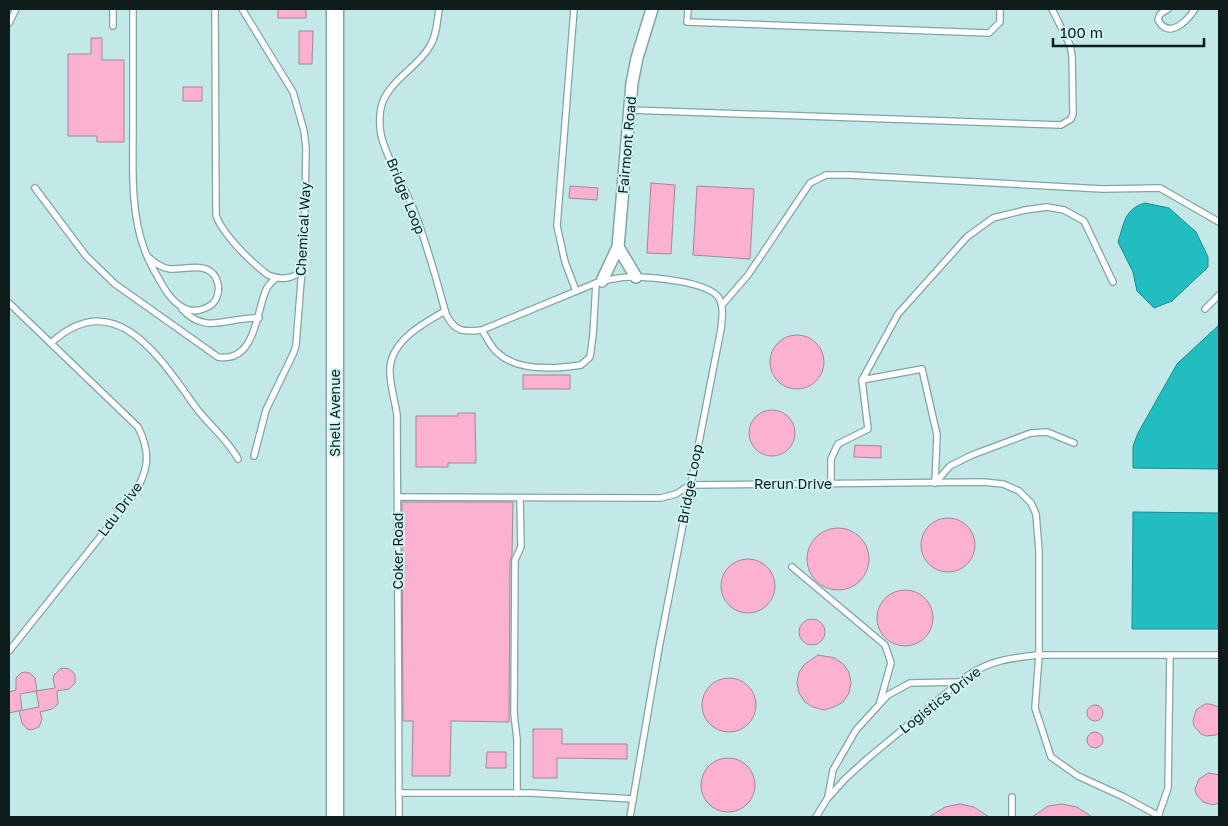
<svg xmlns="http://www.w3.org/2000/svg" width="1228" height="826" font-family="'Golos Text',sans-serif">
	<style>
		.water { fill: #21bdc0; stroke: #1b8c8e }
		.building { fill: #fcb1d0; stroke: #a48792 }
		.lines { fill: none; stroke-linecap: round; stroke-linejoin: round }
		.lane-casing { stroke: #81a4a4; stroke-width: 8 }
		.street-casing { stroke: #81a4a4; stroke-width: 14 }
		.secondary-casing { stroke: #81a4a4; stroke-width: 19 }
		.lane { stroke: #fff; stroke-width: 5.5 }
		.street { stroke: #fff; stroke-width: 11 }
		.secondary { stroke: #fff; stroke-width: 16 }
		.labels { text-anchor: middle; stroke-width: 4; stroke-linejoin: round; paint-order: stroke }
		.street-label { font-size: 14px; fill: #0d1b1b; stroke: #d0f5f5 }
	</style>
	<rect width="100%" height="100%" fill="#c3e8e8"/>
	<!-- water -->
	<g class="water">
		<path d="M1145,203l24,5 27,24 12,25v10l-36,34 -18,7 -17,-17 -4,-19 -15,-30c6,-18 6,-33 27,-39z"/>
		<path d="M1219,325v144l-86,-1v-22l5,-13 39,-69z"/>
		<path d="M1133,512l86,1v116h-87z"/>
	</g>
	<!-- building -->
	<g class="building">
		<rect x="278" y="9" width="28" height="9"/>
		<path d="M299,31h14l-1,33h-13z"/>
		<path d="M91,38h11v22h22v82h-27v-6h-29v-82h23z"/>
		<rect x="183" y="87" width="19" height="14"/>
		<path d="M651,183l24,2 -4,69 -24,-1z"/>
		<path d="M570,186l28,2 -1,12 -28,-2z"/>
		<path d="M697,186l57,3 -4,70 -57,-4z"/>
		<circle cx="797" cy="362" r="27"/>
		<rect x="523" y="375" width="47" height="14"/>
		<circle cx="772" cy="433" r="23"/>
		<path d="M458,413h17l1,50h-28v4h-32v-51h42z"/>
		<path d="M855,445l26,1v12l-27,-1z"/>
		<path d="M402,502h111l-1,53 -2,5 -1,162 -58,-1 -1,55h-38l1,-55h-10z"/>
		<circle cx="948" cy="545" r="27"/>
		<circle cx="838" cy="559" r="31"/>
		<circle cx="748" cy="586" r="27"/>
		<circle cx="905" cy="618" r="28"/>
		<circle cx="812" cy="632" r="13"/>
		<path d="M818,655l17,3 8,6 6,8 2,11 -2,10 -6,9 -9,5 -10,3 -11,-3 -8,-5 -6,-9 -2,-10 2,-11 6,-8z"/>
		<path d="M64,668l5,1 6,5v9l-6,6 -12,2 1,13 -6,5 -12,3 2,7 -3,8 -8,3 -4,-1 -5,-6 -3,-12 20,-4 -3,-16 19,-3 -2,-9 1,-4 6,-6z"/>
		<path d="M25,672l5,1 5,5 2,13 -17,3 2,16 -13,3v-21l7,-2v-12l5,-5z"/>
		<circle cx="729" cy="705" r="27"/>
		<path d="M1205,704h5l9,3v26l-3,2 -10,1 -5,-2 -7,-8 -1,-5 3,-11z"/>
		<circle cx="1095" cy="713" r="8"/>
		<path d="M533,729h29v15h65v15l-70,-1v20h-24z"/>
		<circle cx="1095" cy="740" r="8"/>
		<path d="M487,752h19v16h-20z"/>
		<circle cx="728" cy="785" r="27"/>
		<path d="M1208,773l11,2v28l-6,2 -10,-3 -7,-8 -1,-5 4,-10z"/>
		<path d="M960,804l14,3 15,10h-60l16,-10z"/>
		<path d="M1062,804l15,3 15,10h-60l16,-11z"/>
	</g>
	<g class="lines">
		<defs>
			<g id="lane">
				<path d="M133,9c0,39 0,78 0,118 0,40 -3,85 12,124 5,14 13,27 21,40 9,13 21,24 37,18 6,-2 12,-6 14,-12 2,-6 2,-13 -1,-19 -9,-17 -31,-8 -46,-9 -9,-1 -16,-7 -23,-13"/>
				<path d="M215,9l1,206c6,19 36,48 52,60 12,5 26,5 34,-6"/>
				<path d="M242,9l51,83 11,39 2,17 -2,109 -3,24 -5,64 -2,7 -28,58 -12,46"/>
				<path d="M439,9c-2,12 -2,26 -9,37 -12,21 -37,32 -47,55 -4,11 -4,22 -2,34 6,25 22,49 32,73 14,35 23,71 33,106 9,19 18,18 36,16l114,-47c11,-3 22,-6 34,-6 20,0 78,4 89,21 5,9 3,21 2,31l-62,319 -29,169"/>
				<path d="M574,9l-17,217 8,36 11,29"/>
				<path d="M688,9l-1,13 302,11 11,-11v-13"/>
				<path d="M1168,9l-8,5 -2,6c11,20 29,1 37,-11"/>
				<path d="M9,23l7,-14"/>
				<path d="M113,26v-17"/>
				<path d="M630,110l431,15 10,-6 2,-5 -1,-58 -2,-11 -18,-36"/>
				<path d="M35,188l51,68 29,28 103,73c38,6 38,-45 48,-67 2,-5 6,-8 10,-12"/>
				<path d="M9,303l129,124c14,27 10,46 -6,70l-123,154"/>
				<path d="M722,305l26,-30 62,-92 16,-8h24l253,14 57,-1 59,34"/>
				<path d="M182,309c24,27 47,7 77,9"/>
				<path d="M1205,309l14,-14"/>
				<path d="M482,330c5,8 9,18 16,23 20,19 57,16 83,12l9,-8 3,-22 3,-52"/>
				<path d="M51,343c65,-60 111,18 146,66 13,17 31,31 41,50"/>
				<path d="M862,380l36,-66 69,-77 26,-19 32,-8 22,-3 17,3 20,11 29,61"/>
				<path d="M935,483l15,-17 22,-11 59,-22 16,-1 27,11"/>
				<path d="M831,484v-25l7,-15 30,-15 -6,-49 60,-11 15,66 -2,48"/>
				<path d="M398,497l263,1 15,-4 14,-9 293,-3 20,2 16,7 12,12 5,11 3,37v104l-4,53 16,49 27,19 46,21 35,19"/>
				<path d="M792,567l93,78 6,18 -11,39"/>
				<path d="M399,793h133l101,6"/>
				<path d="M517,793v-54l-3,-25 1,-154 6,-13 -1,-49"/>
				<path d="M828,797l5,-27 23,-40 32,-35 22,-12 50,-1"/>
				<path d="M399,817l-2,-402c-2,-15 -8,-32 -7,-47 2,-28 34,-45 55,-57"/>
				<path d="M816,817l11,-18 18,-20 22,-20 100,-83c24,-16 44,-18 72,-21h180"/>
				<path d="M1012,817v-20"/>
				<path d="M1158,817l10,-29 2,-133"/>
			</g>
			<g id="street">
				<path d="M618,247l18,30"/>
				<path d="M602,281l16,-34 14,-164 5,-25 15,-49"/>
			</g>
			<path id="secondary" d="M335,9v808"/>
		</defs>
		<!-- lane casing -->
		<use href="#lane" class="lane-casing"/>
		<!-- street casing -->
		<use href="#street" class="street-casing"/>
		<!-- secondary casing -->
		<use href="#secondary" class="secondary-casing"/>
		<!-- lane -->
		<use href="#lane" class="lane"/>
		<!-- street -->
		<use href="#street" class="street"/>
		<!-- secondary -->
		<use href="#secondary" class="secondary"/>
	</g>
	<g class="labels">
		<!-- street labels -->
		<g class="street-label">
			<text transform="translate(627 145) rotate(-85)" y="5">Fairmont Road</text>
			<text transform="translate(406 196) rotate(68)" y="5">Bridge Loop</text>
			<text transform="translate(303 229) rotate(-87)" y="5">Chemical Way</text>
			<text transform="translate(335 413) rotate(-90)" y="5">Shell Avenue</text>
			<text transform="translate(690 484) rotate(-79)" y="5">Bridge Loop</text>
			<text x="793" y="489">Rerun Drive</text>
			<text transform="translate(120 509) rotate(-53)" y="5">Ldu Drive</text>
			<text transform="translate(398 551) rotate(-90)" y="5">Coker Road</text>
			<text transform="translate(940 700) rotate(-38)" y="5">Logistics Drive</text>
		</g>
	</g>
	<!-- border -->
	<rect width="1228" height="826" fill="none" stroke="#0d1b1b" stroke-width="20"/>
	<!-- scale -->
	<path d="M1053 38v8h151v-8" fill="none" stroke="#0d1b1b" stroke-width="2.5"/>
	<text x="1060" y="38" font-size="15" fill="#0d1b1b" stroke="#d0f5f5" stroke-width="4" paint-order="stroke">100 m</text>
</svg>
